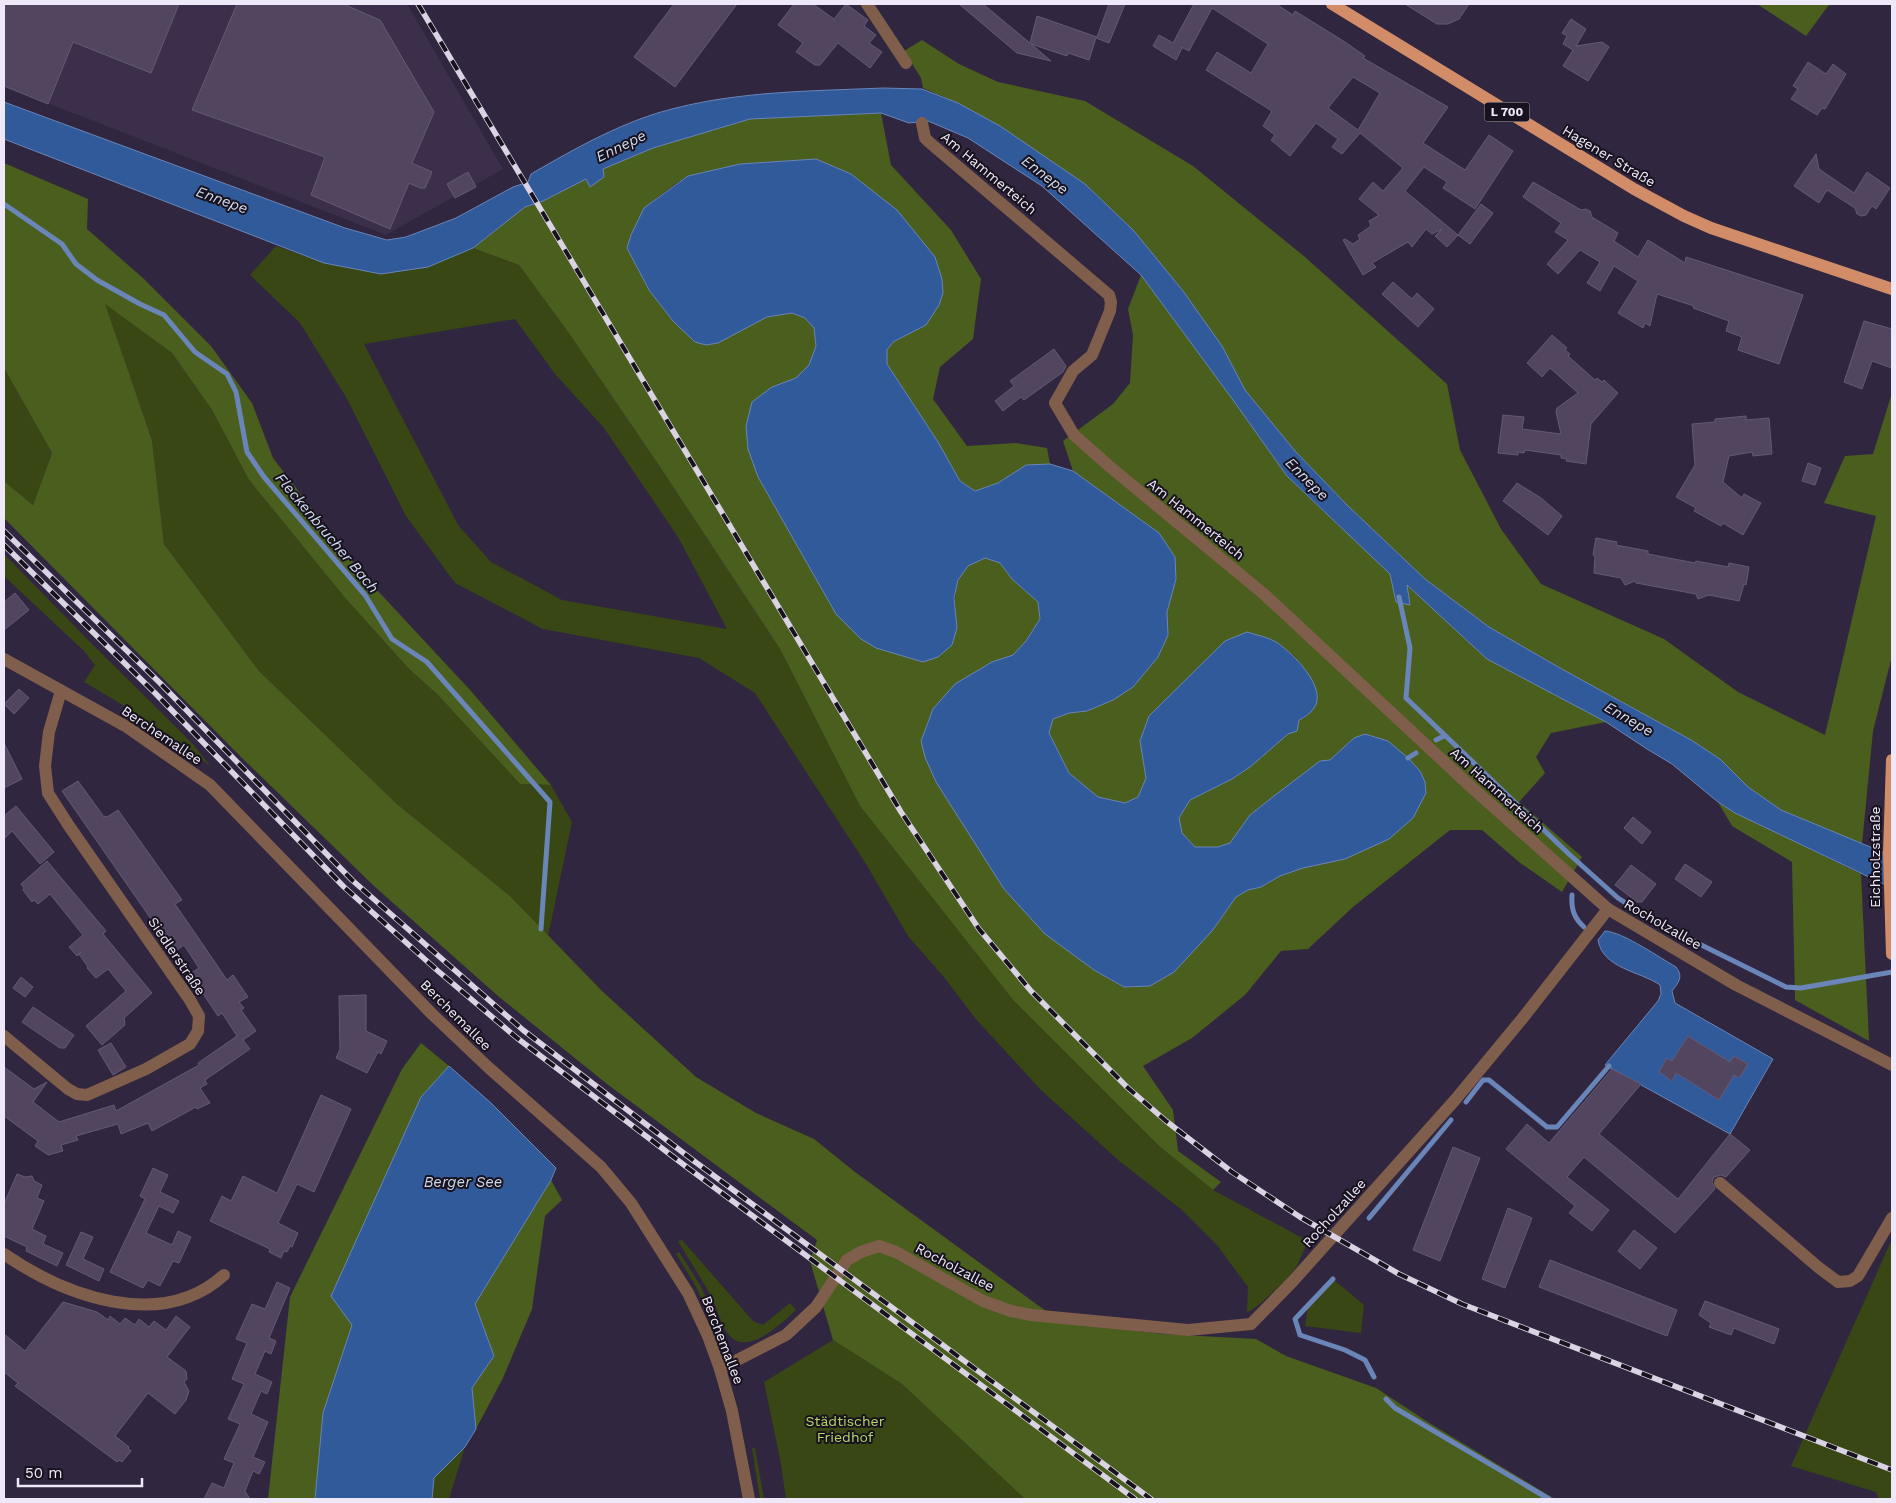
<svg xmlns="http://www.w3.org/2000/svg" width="1896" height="1503" font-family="'Work Sans',sans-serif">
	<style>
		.built { fill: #3c2f4c }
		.green { fill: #384713; fill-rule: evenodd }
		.forest { fill: #4a5e1d }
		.water { fill: #315a9b; stroke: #6a85b7 }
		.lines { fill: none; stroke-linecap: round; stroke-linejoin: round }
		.stream { stroke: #6a85b7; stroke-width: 5 }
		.building { fill: #514560; stroke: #655a75; fill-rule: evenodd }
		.minor { stroke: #805e4c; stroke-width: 12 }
		.major { stroke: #d28d68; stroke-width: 12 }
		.rail-casing { stroke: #dad3e4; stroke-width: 5.5 }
		.rail { stroke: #17121d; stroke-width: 4; stroke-dasharray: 11; stroke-linecap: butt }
		.labels { text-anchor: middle; stroke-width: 4; stroke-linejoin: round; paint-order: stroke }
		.shield { fill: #17121d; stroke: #aea8b6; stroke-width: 1 }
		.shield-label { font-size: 12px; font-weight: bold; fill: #eee8f8 }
		.street-label { font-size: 14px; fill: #eee8f8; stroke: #17121d }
		.park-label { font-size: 14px; fill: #b5d968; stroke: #17121d }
		.water-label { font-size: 15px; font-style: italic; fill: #cedaed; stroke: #17121d }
	</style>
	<rect width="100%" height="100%" fill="#31263f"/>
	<!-- built -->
	<path class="built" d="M4,4h403l96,165 -117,66 -382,-149z"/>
	<!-- green -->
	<g class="green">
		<path d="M276,246l48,17 104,4 45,-19 46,17 49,67 90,132 122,185 80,157 153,194 146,146 54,44 95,51 -11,25 -10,13 -27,25 -13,9 1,-26 -31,-42 -35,-35 -64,-50 -77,-70 -66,-72 -32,-42 -35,-40 -42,-72 -111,-171 -56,-35 -156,-29 -88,-46 -49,-67 -60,-119 -46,-74 -50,-48zM515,319l40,55 49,54 74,109 49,92 -165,-29 -71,-38 -33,-37 -94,-181z"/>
		<path d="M104,303l68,50 40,57 37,70 97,119 63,70 29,26 82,89 31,1 21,37 -24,114 -38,-40 -113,-92 -138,-133 -95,-127 -12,-104z"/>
		<path d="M4,368l48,85 -19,52 -29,-24z"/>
		<path d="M4,554l88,90 101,100 18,23c-40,-32 -82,-59 -127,-85l11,-17 -11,-14 -80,-75z"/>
		<path d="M1892,1239v260h-13l-3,-7 -85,-26z"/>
		<path d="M682,1240l71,81 10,4 27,-22 6,7c-14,13 -47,45 -65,27 -10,-10 -13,-27 -19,-39 -10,-19 -23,-38 -34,-57z"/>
		<path d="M679,1252l21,33 22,48 -3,1 -25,-51 -18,-29z"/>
		<path d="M1333,1279l31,26 -3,28 -56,-7 3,-19z"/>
		<path d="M833,1340l69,44 123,115h-239l-5,-35 -17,-82z"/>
		<path d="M465,1447l-16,52h-17l2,-21z"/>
		<path d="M752,1448h3l9,51h-4z"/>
	</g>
	<!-- forest -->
	<g class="forest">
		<path d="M1757,4h77l-6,2 -22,30z"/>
		<path d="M922,40l37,24 39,18 87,19 108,65 112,91 142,127 13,66 41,79 40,55 123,55 74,53 87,43 51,-219 -52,-13 21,-47 28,-2 19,-61v263l-19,75 -11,113 -81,-34 -33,-23 -28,-28 -29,-19 -131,-72 -71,-41 -64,-48 -78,-74 -52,-54 -50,-61 -23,-44 -39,-55 -49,-60 -49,-47 -127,-81 -35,-15 -2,-10 -17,-27z"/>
		<path d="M881,113l10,52 60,65 30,49 -8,60 -33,28 -7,32 34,47 49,-3 31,5 3,16 -24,1 -28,18 -23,8 -15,-10 -22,-39 -51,-78v-14l6,-8 33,-17 -75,-151 -35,-15 -76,5 -52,12 -14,9 -30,23 -17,40 22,42 24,31 79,3 15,-7 25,-4 13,5 9,10 2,18 -7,19 -13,13 -24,9 -24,62 10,28 78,137 25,25 96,-11c-2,-20 -6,-45 10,-61 5,-4 13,-7 18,-9l15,5 12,16 26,23 2,17 -14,22 -13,14 -21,7 -10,191 22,36 90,81 29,17 27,-1 62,-55 24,-34 12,-7 13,-3 19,-11 23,-8 51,-130 -24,22 -10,1 -70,54 -20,29 -12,3h-23l-13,-14 -3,-15 11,-18 42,-21 18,-12 38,-33 9,-3 2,-11 8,-4 -2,-46 -11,-14 -19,-15 -135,100 6,37 -8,19 -13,6 -27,-6 -29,-24 -20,-40 4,-14 16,-6 18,-2 26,-11 20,-13 25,-30 10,-22 -1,-23 9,-33 -17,-46 -86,-62 -10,-30 50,-37 17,-21 3,-48 -5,-26 13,-34 92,125 54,76 103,98 6,28 10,-18 81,75 119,63 -55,11 -15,24 9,16 -26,29 63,55 -20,35 -43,-30 -37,-32h-32l-97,77 -45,42 -27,2 -36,44 -53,43 -49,28 30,44 5,41 43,31 -8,8 -54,-44 -146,-146 -153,-194 -80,-157 -122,-185 -90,-132 -49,-67 -46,-17 52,-41 18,-6 43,-22 4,8 13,-18 15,-7 35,-14 97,-29z"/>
		<path d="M4,163l84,36 -1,30 57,50 67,67 41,57 21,55 90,117 108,116 80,94 -31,-1 -82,-89 -29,-26 -63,-70 -97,-119 -37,-70 -40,-57 -67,-49 47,136 12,104 95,127 138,133 113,92 91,94 95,87 60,36 58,26 41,33 206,150 102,12 93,5 30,17 90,32 55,36 124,75h-530l-123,-115 -69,-44 -23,-79 7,-21 -210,-156 -109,-88 -124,-110 -133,-129 -237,-239v-37l29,24 19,-52 -48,-85z"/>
		<path d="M1718,802l17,11 126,61 8,167 -74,-41 -3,-138 -60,-36z"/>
		<path d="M421,1043l28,23 -28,31 -69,228 -29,88 -8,86h-47l22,-202 112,-228z"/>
		<path d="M551,1180l11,20 -17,16 -13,93 -29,69 -27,51 -4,-41 22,-32 -19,-52z"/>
	</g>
	<!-- water -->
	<g class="water">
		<path d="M883,88l39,1 36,14 42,23 85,58 49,47 49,60 39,55 23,44 50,61 52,54 78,74 64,48 71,41 131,72 29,19 28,28 33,23 111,46v32l-157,-75 -17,-11 -46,-38 -25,-15 -41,-27 -119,-63 -80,-74 3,20 -14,-3 -6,-28 -103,-98 -54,-76 -92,-125 -99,-89 -74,-48 -40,-17 -19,2 -28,-10 -131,6 -97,29 -50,21 1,8 -14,10 -4,-8 -43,22 -18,6 -52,41 -45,19 -47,7 -57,-11 -320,-124v-37l341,126 42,12 19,-3 50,-19 57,-31 15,-5 3,-8c45,-26 94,-54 145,-66 67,-17 138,-17 207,-20z"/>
		<path d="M816,159l35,15 46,36 38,47 7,22 1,14 -4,12 -13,20 -33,17 -6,8v14l51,78 22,39 15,10 23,-8 28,-18 24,-1 23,7 86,62 16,24 1,22 -9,33 1,23 -10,22 -25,30 -20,13 -26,11 -18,2 -16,6 -4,14 20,40 29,24 27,6 13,-6 8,-19 -6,-37 9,-25 76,-75 22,-9c9,3 21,5 29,10 17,11 52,46 38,66 -4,6 -9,9 -15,12l-2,11 -9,3 -38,33 -18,12 -42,21 -11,18 3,15 13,14h23l12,-4 20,-28 24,-19 46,-35 10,-1 24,-22 11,-4 23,7 20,17 12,13 5,11 1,11 -13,25 -24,21 -44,20 -42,9 -23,8 -19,11 -13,3 -12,7 -24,34 -38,41 -24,14 -26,1 -30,-17 -49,-36 -41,-45 -68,-107 -11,-25 -4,-16 12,-32 22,-25 37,-22 21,-7 13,-14 14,-22 -2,-17 -26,-23 -12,-16 -15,-5 -17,8 -10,14 -4,18 3,30 -5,17 -14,12 -15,5 -47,-14 -15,-9 -25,-25 -78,-137 -10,-28 -2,-23 6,-24 20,-15 24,-9 13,-13 7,-19 -2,-18 -9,-10 -13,-5 -25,4 -49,26 -12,2 -11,-3 -22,-21 -24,-31 -22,-42 4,-13 13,-27 44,-32 52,-12z"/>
		<path d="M1605,931c18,1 55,27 71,36 8,10 2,16 -4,24l3,12 98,56 -43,75 -125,-69 53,-64 3,-7 -1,-9c-20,-14 -57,-16 -62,-45z"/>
		<path d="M449,1066l42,37 65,65 -5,12 -76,124 19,52 -22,32 4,41 -11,18 -31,31 -2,21h-117l8,-86 29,-88 -21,-29 90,-199z"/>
	</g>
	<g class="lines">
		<!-- stream -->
		<g class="stream">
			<path d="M4,204l58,40 14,20 21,16 43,24 24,11 31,37 32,22 9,18 11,60 17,25 101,118 27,44 35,23 123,140 -9,127"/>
			<path d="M1399,597l11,51 -4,50 164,157 48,43 37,24 131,65 15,1 91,-16"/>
			<path d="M1436,740l8,-4"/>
			<path d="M1408,758l8,-5"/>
			<path d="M1572,895c-1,14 2,23 12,32"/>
			<path d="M1466,1102l17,-22h6l58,47h10l52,-61"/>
			<path d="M1369,1218l82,-98"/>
			<path d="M1333,1279l-38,40 5,16 45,15 20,10 9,17"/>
			<path d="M1386,1399l9,9 154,91"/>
		</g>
	</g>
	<!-- building -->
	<g class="building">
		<path d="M4,4h175l-28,69 -78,-31 -25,62 -44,-18z"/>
		<path d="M237,4h106l37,16 54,92 -22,51 20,9 -7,16h-5l-11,-5 -19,46 -79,-34 14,-38 -133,-47z"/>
		<path d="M674,4h63l-62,83 -41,-30z"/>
		<path d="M794,4h19l21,15 12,-15 22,16 -4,6 12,9 -7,8 13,9 -12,16 -32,-25 -18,22h-5l-19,-13 7,-9 -25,-18z"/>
		<path d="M959,4h24l47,39 7,-27 60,21 12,-33h16l-16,39 -13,-5 -7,22 -21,-7 -1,3 -36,-12 20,17 -34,-8z"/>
		<path d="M1194,4h82l17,11 2,-4 50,31 20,14 -2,2 85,49 -25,36 42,27 24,-35 24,16 -38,58 -32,-21 4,-6 -23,-15 -19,24 53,44 -11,12 -12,-11 7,-7 -10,5 -6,-5 -14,18 -4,-5 -36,21 4,4 -13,8 -20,-35 2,-1 8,5 7,-5 -2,-4 13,-9 -2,-5 10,-6 -20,-16 14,-17 10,9 20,-23 -43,-35 -18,21 -10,-7 6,-8 -22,-16 -26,33 -19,-16 4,-5 -12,-9 9,-15 -66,-41 11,-18 34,21 17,-29 -56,-36 -23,43 -8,-4 1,1 -6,12 -23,-14 6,-11 14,8zM1353,77l27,16 -22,37 -30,-22z"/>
		<path d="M1405,4h64l-10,15 -11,5h-11z"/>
		<path d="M1571,19l15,10 -10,17 26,-4 7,5 -21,34 -25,-15 10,-16 -10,-6 4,-8 -5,-3z"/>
		<path d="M1808,62l18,12 7,-10 13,10 -21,35 -3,-1 -5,7 -26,-16 7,-10 -5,-3z"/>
		<path d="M1816,154l3,15 35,24 13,-21 23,16 -14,21 -4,-3 -6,9 -5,1 -4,-2 -2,-6 -28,-18 -8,13 -25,-17z"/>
		<path d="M468,172l8,15 -21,11 -8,-14z"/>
		<path d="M1533,182l48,28 5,-1 4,2 2,6 26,16 -4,8 24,16 10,-17 37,23 1,-6 117,38 -24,69 -41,-14 4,-13 -16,-6 3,-10 -36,-13 1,-2 -37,-12 -7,32 -5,-3 -2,5 -25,-15 20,-32 -24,-15 -14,25 -13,-8 13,-21 -20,-12 -22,24 -11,-10 21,-24 -13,-8 6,-9 -38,-26z"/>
		<path d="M1481,204l12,9 -23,31 -12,-9z"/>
		<path d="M1393,282l19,17 5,-6 17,16 -16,18 -36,-33z"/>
		<path d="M1864,321l28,8v39l-20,-7 -10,28 -18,-7z"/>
		<path d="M1552,335l15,13 -2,2 5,4 -2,2 27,24 2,-2 5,4 2,-2 14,13 -27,31 -5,40 -20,-3 1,-2 -6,-1v-3l-36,-5 -1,3 -6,-1v3l-20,-2 5,-38 21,2 -2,12 39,5 -5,-22 1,-4 21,-15 -28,-25 -8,9 -15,-14z"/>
		<path d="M1054,349l12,17 -3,6 -39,28 -3,-3 -18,14 -8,-10 19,-15 -4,-5z"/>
		<path d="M1746,416v4l23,-2 3,36 -19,2 -1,-4 -23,4 -6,26 19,16 2,-4 17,9 -18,32 -20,-12 -2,3 -27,-15 2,-3 -20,-11 19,-32 -3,-41 23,-2v-3z"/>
		<path d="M1808,463l13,5 -6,17 -13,-4z"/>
		<path d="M1517,483l24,15 21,18 -14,19 -45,-34z"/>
		<path d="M1596,538l21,4 -1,3 32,6v3l47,9 1,-2 32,6 1,-4 20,4 -3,18 -2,-1 -5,17 -30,-6 -11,4 -2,-5 -60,-11 -1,-2 -10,4 -4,-7 -27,-5 1,-17 -2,-1z"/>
		<path d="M15,593l14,17 -25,20v-28z"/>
		<path d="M19,689l10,9 -15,16 -10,-10z"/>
		<path d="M4,743l18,36 -18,9z"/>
		<path d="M78,781l26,36 2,-1 1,1 11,-7 64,90 -7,4 22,32 30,44 6,-5 15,22 -9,5 5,6 -3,2 15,21 -13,9 7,9 -45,31 2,4 -7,4 10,15 -13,6 -1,-2 -44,24 -4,-8 -27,11 -3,-10 -42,12 2,4 -17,5 2,6 -15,4 -13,-9 3,-5 -34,-25v-49l30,22 13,-7 -14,20 26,20 55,-17 2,6 83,-46 -1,-2 39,-27 -15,-23 -4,3 -28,-42 9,-6 -15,-23 -10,7 -112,-161z"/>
		<path d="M16,806l38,46 -14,12 -28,-33 -8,8v-23z"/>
		<path d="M1633,817l18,15 -9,12 -18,-16z"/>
		<path d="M47,861l59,70 -3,3 49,59 -28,25 1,7 -23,20 -16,-19 40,-35 -18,-22 -12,9 -9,-10 1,-1 -9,-13 2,-2 -4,4 -8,-9 14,-12 -33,-41 -12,10 -4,-4 -2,2 -9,-12 1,-2 -3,-4z"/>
		<path d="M1685,864l27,18 -11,15 -26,-18z"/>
		<path d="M1631,865l25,19 -14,18h-5l-22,-17z"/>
		<path d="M21,977l12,10 -8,10 -12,-9z"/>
		<path d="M366,995v36l21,10 -6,13 -3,-2 -11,21 -31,-15 4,-9 -1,-53z"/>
		<path d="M33,1007l41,28 -9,13h-5l-38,-26z"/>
		<path d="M1688,1036l42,26 4,-6 14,8 -9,14 -5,-3 -15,25 -43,-27 -4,8 -13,-9 8,-14 5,3z"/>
		<path d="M111,1043l15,24 -13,8 -15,-25z"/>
		<path d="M1612,1069l29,15 -42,50 79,65 52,-65 20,16 -24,27 -5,-2 -7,2 -2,5 3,7 -40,44 -91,-76 -17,20 42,33 -17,21 -23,-18 6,-7 -69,-57 21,-25 22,19z"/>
		<path d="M321,1095l30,14 -37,83 -17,-8 -19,39 20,10 -6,14 -2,-1 -3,6 -3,-1 -3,7 -12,-6 1,-3 -60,-28 12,-25 9,5 12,-25 34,17z"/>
		<path d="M1453,1147l27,11 -40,103 -27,-11z"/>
		<path d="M153,1168l15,7 -8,17 19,9 -6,12 -14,-7 -13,27 26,12 6,-14 13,6 -12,26 -6,-2 -13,25 -12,-6 -5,8 -33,-16 35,-73 -5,-3z"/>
		<path d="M17,1174l8,3 7,-1 2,5 8,4 -5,13 7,3 -12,28 14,7 -3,8 20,9 -6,13 -31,-15 1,-4 -23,-11v-32z"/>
		<path d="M1508,1208l24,10 -27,70 -23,-9z"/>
		<path d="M1634,1230l23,18 -17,21 -22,-18z"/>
		<path d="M81,1232l12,5 -10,22 21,10 -5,12 -33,-16z"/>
		<path d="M1550,1260l127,50 -10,26 -128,-49z"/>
		<path d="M277,1282l13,6 -21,50 7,3 -5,13 -6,-3 -10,23 17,8 -5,12 -6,-3 -10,23 17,8 -15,35 12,5 -6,12 -6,-3 -8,20 5,8h-46l8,-16 12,5 10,-25 -10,-4 16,-35 -12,-5 16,-35 -12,-5 15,-36 -11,-4 16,-35 13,5z"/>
		<path d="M1705,1301l74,28 -5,15 -40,-16 -3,7 -22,-8 2,-4 -12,-8z"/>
		<path d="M63,1302l34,10 11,8 2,-4 10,8 5,-6 10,7 4,-6 10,8 5,-6 12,9 10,-14 14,11 -23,30 19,14 1,8 -3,3 5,9 -3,9 -11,14 -27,-21 -33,43 14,11 -1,1 3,3 -9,11 -3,-2 -2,2 -102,-76 3,-3 -14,-11v-38l21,17z"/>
	</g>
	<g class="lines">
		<!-- minor -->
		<g class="minor">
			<path d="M867,4l39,59"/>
			<path d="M922,123l3,15 4,4 180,153 2,7 -1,9 -18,44 -19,16 -18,32 19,32 35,31 156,129 204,190 139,124 128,76 156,80"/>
			<path d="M4,659l123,68 83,58 222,229 57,54 112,99 30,36 26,41 31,49 20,43 12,33 12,42 17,88"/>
			<path d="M4,1036l64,53 9,5 10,1 59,-26 44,-25 8,-13 1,-15 -9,-16 -121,-174 -21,-33 -3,-27 4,-34 12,-41"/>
			<path d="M1720,1183l98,84 20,15 12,-1 8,-5 34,-58"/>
			<path d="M4,1254c61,42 157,78 220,21"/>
			<path d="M720,1369l66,-34 30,-28 31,-47 14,-8 18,-6 17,6 87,49 28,10 20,4 157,15 63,-6 42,-43 162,-181 67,-81 86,-110"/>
		</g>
		<!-- major -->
		<g class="major">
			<path d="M1332,4l302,185 50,27 27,12 181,61"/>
			<path d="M1892,760l-3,93 3,101"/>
		</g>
		<defs>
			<g id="rail">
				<path d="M418,4l483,808 78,117 52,62 97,97 38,33 66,51 68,45 99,57 63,30 430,166"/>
				<path d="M4,531l156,152 192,197 171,150 171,131 457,338"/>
				<path d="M4,545l151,148 189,194 94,84 79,67 171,130 447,331"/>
			</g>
		</defs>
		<!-- rail casing -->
		<use href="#rail" class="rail-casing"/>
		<!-- rail -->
		<use href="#rail" class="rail"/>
	</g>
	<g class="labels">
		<!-- shield labels -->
		<rect class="shield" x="1484.5" y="102.5" width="45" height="19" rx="4"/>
		<g class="shield-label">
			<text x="1507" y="116">L 700</text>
		</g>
		<!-- street labels -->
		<g class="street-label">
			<text transform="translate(1609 156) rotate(31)" y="5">Hagener Straße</text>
			<text transform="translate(989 173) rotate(40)" y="5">Am Hammerteich</text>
			<text transform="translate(1196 519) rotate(39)" y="5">Am Hammerteich</text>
			<text transform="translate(162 735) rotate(34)" y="5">Berchemallee</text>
			<text transform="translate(1497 790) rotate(42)" y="5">Am Hammerteich</text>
			<text transform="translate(1875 857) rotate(-90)" y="5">Eichholzstraße</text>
			<text transform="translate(1663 924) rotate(30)" y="5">Rocholzallee</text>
			<text transform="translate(177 956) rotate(56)" y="5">Siedlerstraße</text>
			<text transform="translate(456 1015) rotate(45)" y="5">Berchemallee</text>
			<text transform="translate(1334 1213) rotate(-48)" y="5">Rocholzallee</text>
			<text transform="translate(955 1267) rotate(28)" y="5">Rocholzallee</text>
			<text transform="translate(723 1340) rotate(69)" y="5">Berchemallee</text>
		</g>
		<!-- park labels -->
		<g class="park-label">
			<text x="845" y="1426">Städtischer<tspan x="845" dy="16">Friedhof</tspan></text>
		</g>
		<!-- water labels -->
		<g class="water-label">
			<text transform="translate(621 146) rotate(-26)" y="5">Ennepe</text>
			<text transform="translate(1045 175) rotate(37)" y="5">Ennepe</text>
			<text transform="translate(222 200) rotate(20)" y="5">Ennepe</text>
			<text transform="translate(1307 479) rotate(45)" y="5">Ennepe</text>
			<text transform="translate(327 533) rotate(50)" y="5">Fleckenbrucher Bach</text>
			<text transform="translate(1629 719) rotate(30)" y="5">Ennepe</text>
			<text x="463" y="1187">Berger See</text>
		</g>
	</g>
	<!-- border -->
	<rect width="1896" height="1503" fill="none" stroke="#eee8f8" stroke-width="10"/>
	<!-- scale -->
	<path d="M18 1478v8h124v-8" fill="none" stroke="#eee8f8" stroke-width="2.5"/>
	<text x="25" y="1478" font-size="15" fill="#eee8f8" stroke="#17121d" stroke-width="4" paint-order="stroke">50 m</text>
</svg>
